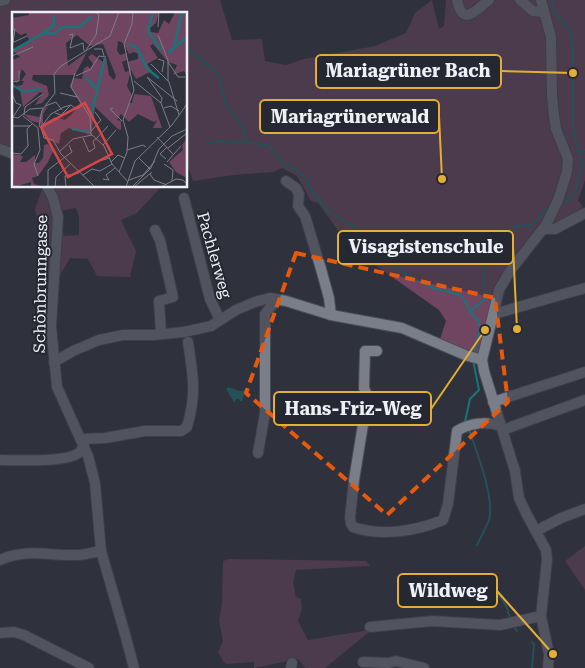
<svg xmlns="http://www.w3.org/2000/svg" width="585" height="668" font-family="'Roboto Serif',serif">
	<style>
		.green { fill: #704562; fill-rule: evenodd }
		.water { fill: #17757a }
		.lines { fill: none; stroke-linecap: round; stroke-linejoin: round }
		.stream { stroke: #17757a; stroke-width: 2 }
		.minor-casing { stroke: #4b4d56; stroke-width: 12 }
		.minor { stroke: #7a7e89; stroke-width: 10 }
		.marked { fill: none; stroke: #e8590c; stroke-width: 4; stroke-dasharray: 10 6; stroke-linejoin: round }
		.labels { text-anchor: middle; stroke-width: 4; stroke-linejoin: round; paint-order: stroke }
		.street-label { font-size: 16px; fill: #eef0f6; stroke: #252832 }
		.inset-river { fill: none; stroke: #17757a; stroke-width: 2.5 }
		.inset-road { fill: none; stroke: #7b7e86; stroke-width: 1 }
		.view { fill: #da4647; fill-opacity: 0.15; stroke: #da4647; stroke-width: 2.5 }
		.inset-edge { fill: none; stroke: #eef0f6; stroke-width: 2.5 }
		.leader { fill: none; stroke: #e3ae35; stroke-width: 2 }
		.callout-dot { fill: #e3ae35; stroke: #252832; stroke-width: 2 }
		.callout { fill: #252832; stroke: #e3ae35; stroke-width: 2 }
		.callout-label { font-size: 18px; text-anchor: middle; font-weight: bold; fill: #eef0f6 }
	</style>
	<rect width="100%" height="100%" fill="#2f323c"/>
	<!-- green -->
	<g class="green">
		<path d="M9,0h211l12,40 30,-1 3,22 21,4 18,-6 71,-13 31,-13 9,-20 17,-13 7,29 5,-3 2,-26h139v180l-7,21 4,4v7l-24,12 -42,32 -38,100 -39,-14 7,-21 -7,-11 -88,-62 -33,-45 -7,-2 -14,-25 -15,-8 -8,4 -40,3 -41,6 -4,-12 -3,1v-156h-172v135l-14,-3v-139z"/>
		<path d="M50,186h112l-25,27 -16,7 15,31 -6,26 -33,-1 -9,-17 -18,-1 -10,17 -14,6 3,-45 -9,-4 -5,-23 8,-22zM76,208l3,9v18l-15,1 -5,-25z"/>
		<path d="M585,546v44l-20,-29z"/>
		<path d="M230,559l136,2 4,5 -74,4 -3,12 3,15 5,2 1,10 -4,12 10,19 61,-10 -1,3 -43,35h-20l-7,-9 -44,9v-6l-28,2 -3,-3 -5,-9 5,-11 -4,-20 3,-19 1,-41z"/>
	</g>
	<!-- water -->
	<path class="water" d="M228,387l12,4 6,-1 -4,11h-2l-1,-2h-3l-1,3h-1l-8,-13z"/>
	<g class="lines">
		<!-- stream -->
		<g class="stream">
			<path d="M552,0l1,10 17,21 3,20v73l4,25 5,14 -6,27 -6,10 -9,4"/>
			<path d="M186,48c12,6 19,16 30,23l5,14 4,18 17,23 5,16"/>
			<path d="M207,143l12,-2 32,2 18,3 15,18 14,7 10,10 3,9 18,22 40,23 11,9 16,24 34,19 28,7 7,6 5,12 8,8 2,9 -6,24"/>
			<path d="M578,153l7,-3"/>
			<path d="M470,312l17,-15c-3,-7 -4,-20 -2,-29 2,-5 8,-8 12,-11l-2,-11 19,-19 6,-2c13,5 20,-9 27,-18h3"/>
			<path d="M465,422l5,-23 9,-9 -6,-30"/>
			<path d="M469,429c7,22 26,68 20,91 -3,8 -8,17 -12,25"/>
			<path d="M485,583c15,13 21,17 25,36"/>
			<path d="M513,626l4,5"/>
			<path d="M532,642l2,2 -2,24"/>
		</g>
		<defs>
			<g id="minor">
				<path d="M457,0c6,29 21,8 32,0"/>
				<path d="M520,0l13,11 11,1"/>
				<path d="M541,0l10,37 1,59 2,20 2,13 12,30 -1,13 -9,28 -12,25 -36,46 -11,19 -17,70 2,11 31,100 4,27 7,15 20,37 1,10 -6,56 8,38 -1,14"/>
				<path d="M0,1l5,-1"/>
				<path d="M0,149l14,5"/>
				<path d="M286,181l10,7 3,6 -1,12 7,10 16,53 8,29 2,17"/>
				<path d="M47,186l6,12 5,19 -7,109 6,61 31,69 7,27 6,68 24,83 9,34"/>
				<path d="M184,198l26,101 10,21"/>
				<path d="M543,229h12l30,-16"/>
				<path d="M155,230l5,10 13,57 -14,4 2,33"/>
				<path d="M494,314l91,-26"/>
				<path d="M377,351h-12l-1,37 3,7v5l-13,80 -4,38 1,6 2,3c28,10 63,4 90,-7l5,-16 9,-73c12,-8 30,-10 44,-5"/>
				<path d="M54,362l19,-11 26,-11 24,-5h31l30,-3 27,-6 25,-16 19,-8 15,-4 16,3 45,14 71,13 63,27 17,5"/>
				<path d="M493,402l92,-30"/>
				<path d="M503,430l82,-30"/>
				<path d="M81,439l24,-1 40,-7h36l6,-4c10,-34 6,-51 1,-85"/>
				<path d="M258,453l7,-40v-99l12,-15"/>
				<path d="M0,460c16,0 69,3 80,-8 2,-2 3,-6 4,-7"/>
				<path d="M536,531l25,-13 24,-9"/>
				<path d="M0,560c26,-12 50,-4 78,-5 7,0 15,-3 23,-4"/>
				<path d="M370,627l62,-6 68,4 41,-9"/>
				<path d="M0,633l14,-1 10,3 65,33"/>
				<path d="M363,662l26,1 7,-2 28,7"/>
				<path d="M291,668l1,-5"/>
			</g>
		</defs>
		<!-- minor casing -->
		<use href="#minor" class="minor-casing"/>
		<!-- minor -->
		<use href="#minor" class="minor"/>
	</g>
	<!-- marked area -->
	<path d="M0 0H585V668H0ZM296,253l199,45 13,104 -121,113 -141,-122z" fill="#2f323c" fill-opacity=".55" fill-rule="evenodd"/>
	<path class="marked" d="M296,253l199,45 13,104 -121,113 -141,-122z"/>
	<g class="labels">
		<!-- street labels -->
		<g class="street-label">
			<text transform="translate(215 255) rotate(74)" y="6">Pachlerweg</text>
			<text transform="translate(40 284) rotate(-89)" y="6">Schönbrunngasse</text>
		</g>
	</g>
	<!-- overview -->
	<g transform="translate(12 12)">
		<rect width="175" height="175" fill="#2f323c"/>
		<path d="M16,0h131l-3,11 -6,5 1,4 7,1 6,-13 5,4 6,-12h9l3,4v60l-3,-5 -11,4 4,-10 -9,-3 -15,-18 -3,2 8,12 -11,6 5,7 -16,8 -5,-9 -4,16 5,10 -3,7h3l2,-9 17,2 11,32h-9l4,-8 -3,2 -16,-8 -9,8 -8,-8 -4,6 4,1v9l-3,-1 -23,-22 -4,28 -22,-7 -8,5 -2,11 -14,-6 -5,-15 -9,-2 -7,-7 15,3 4,-8 5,-3 -5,8v10l12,-7 10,3 6,-5 9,-12 -10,-17 3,-8 9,1 2,-11 4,-2 2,3 3,-5 -5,-7 4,-3 11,8 3,-5 3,18 5,5 2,-4 -13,-32 -13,2 -13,-11 -11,8 2,23 19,-14 -12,23h-42l-1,5 15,6 2,9 -7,8 -7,2 8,-12 -3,-1 -17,15 -3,-17 -4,-4 6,-1 2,-4h-3l5,-7 -4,-5 -5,14 -5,-5v-18l8,-3 -8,-7 17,-10 -3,-7 -5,2 -9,-6v-11l17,-3zM106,29l5,2 6,11 5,-2 4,2v5l-11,3 2,9 -4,1 -3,-10 5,-2v-7l-7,2 -3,-4zM175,126v37l-2,2 -9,-5 -7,-10 14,-12 -1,-5zM36,132l5,7 -5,11 -10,14 -6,2 2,6 9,3h-12v-5l-17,5 -2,-33 8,1 3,2 -3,5h6l9,-7v8h4l4,-5 1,-13z" fill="#704562" fill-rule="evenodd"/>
		<path class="inset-river" d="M141,0l-5,19 13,19M32,20l10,-7v-10M117,32l8,4 10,21 12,9M162,35l8,-35M0,39l32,-18 11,1 7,-7h17l12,-10M156,41l19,-16M74,65l10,12M0,73l12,7 16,-3M79,103l14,-57M60,117l18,3"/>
		<path class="inset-road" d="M146,15l1,-15M0,17h3l-2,13M57,23l4,-1 -3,14 13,-5 1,8M146,23l10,25v21M0,31l15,-7M82,37h8l2,7M74,38l10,-15 3,-20 -4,-3M0,44l21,-9M146,47l6,2 -2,11M156,50l10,15h7M139,52l18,18 10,33M63,61l-4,14 19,30 1,17 13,12 8,18 16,18M64,64l15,-7 8,-13 7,1M122,69l27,22 9,24M0,70l7,-1v-10M48,81l17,4M0,82l4,9 5,2 -8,12M149,91l1,-5 -15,-21 30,24M33,94l11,-4 6,8M101,96l-3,1 12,12M152,96l7,-2 8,5M43,101l6,2 9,-9M12,103l1,-8 18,-13M11,104l15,12 2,22 -6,14 4,12M0,105l6,1 12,-9 13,-1M0,114h18M27,115l3,-17 13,-17 -1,-19 7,-8 49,-30 9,-24M29,115l3,11 9,2 8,14 34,33M29,115l10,-13 13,-7 7,-2 5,4 6,-3M79,119l10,-11 -6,-8M145,125l16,17M71,126l6,14 6,-4 -2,-7 3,-2M84,127l12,-13M91,133l13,-15M156,136l19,-15M115,138l16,-5 3,2M47,140l14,-13 19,-4M0,141l9,1 7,-8 -1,-17 6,-6M53,145l7,-5 -3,-7M126,145l12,12M154,147l-6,-5 7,-7M83,150l15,-4M99,150l7,-7 7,3M155,150l14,-16M152,152l9,6 -1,11M107,160l8,-20 1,-15 -5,-17 11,-30 -10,-46 8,-20 1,-12M138,162l4,6 13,5M71,163l9,-6 8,2 12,-7M91,167l6,1 -3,-5 9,-7M117,168l14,-5 12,-14M36,175v-17l17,-13M43,175l1,-10 14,-13M54,175l-1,-11 14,-3M114,175l9,-26 37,-36 15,-21M120,175l19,-19 8,-19 13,-13 15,-7M122,175l18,-15M149,175l15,-8 7,1 4,4"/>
		<path class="view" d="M73,91l27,51 -44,23 -27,-50z"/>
		<rect width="175" height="175" class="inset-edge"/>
	</g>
	<!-- callouts -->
	<path class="leader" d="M573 73L501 71M442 179L439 116M517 329L513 247M485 330L431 409M553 654L497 591"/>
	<g class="callout-dot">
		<circle cx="573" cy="73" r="5"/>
		<circle cx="442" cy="179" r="5"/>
		<circle cx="517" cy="329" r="5"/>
		<circle cx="485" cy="330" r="5"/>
		<circle cx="553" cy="654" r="5"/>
	</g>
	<g class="callout">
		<rect x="316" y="55" width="185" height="33" rx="5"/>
		<rect x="260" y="100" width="179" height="33" rx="5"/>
		<rect x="338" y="231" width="175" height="33" rx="5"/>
		<rect x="274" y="392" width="157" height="33" rx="5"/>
		<rect x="398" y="574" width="99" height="33" rx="5"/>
	</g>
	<g class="callout-label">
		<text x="408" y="77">Mariagrüner Bach</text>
		<text x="350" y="123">Mariagrünerwald</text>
		<text x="426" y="253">Visagistenschule</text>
		<text x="353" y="415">Hans-Friz-Weg</text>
		<text x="448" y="597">Wildweg</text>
	</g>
</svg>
